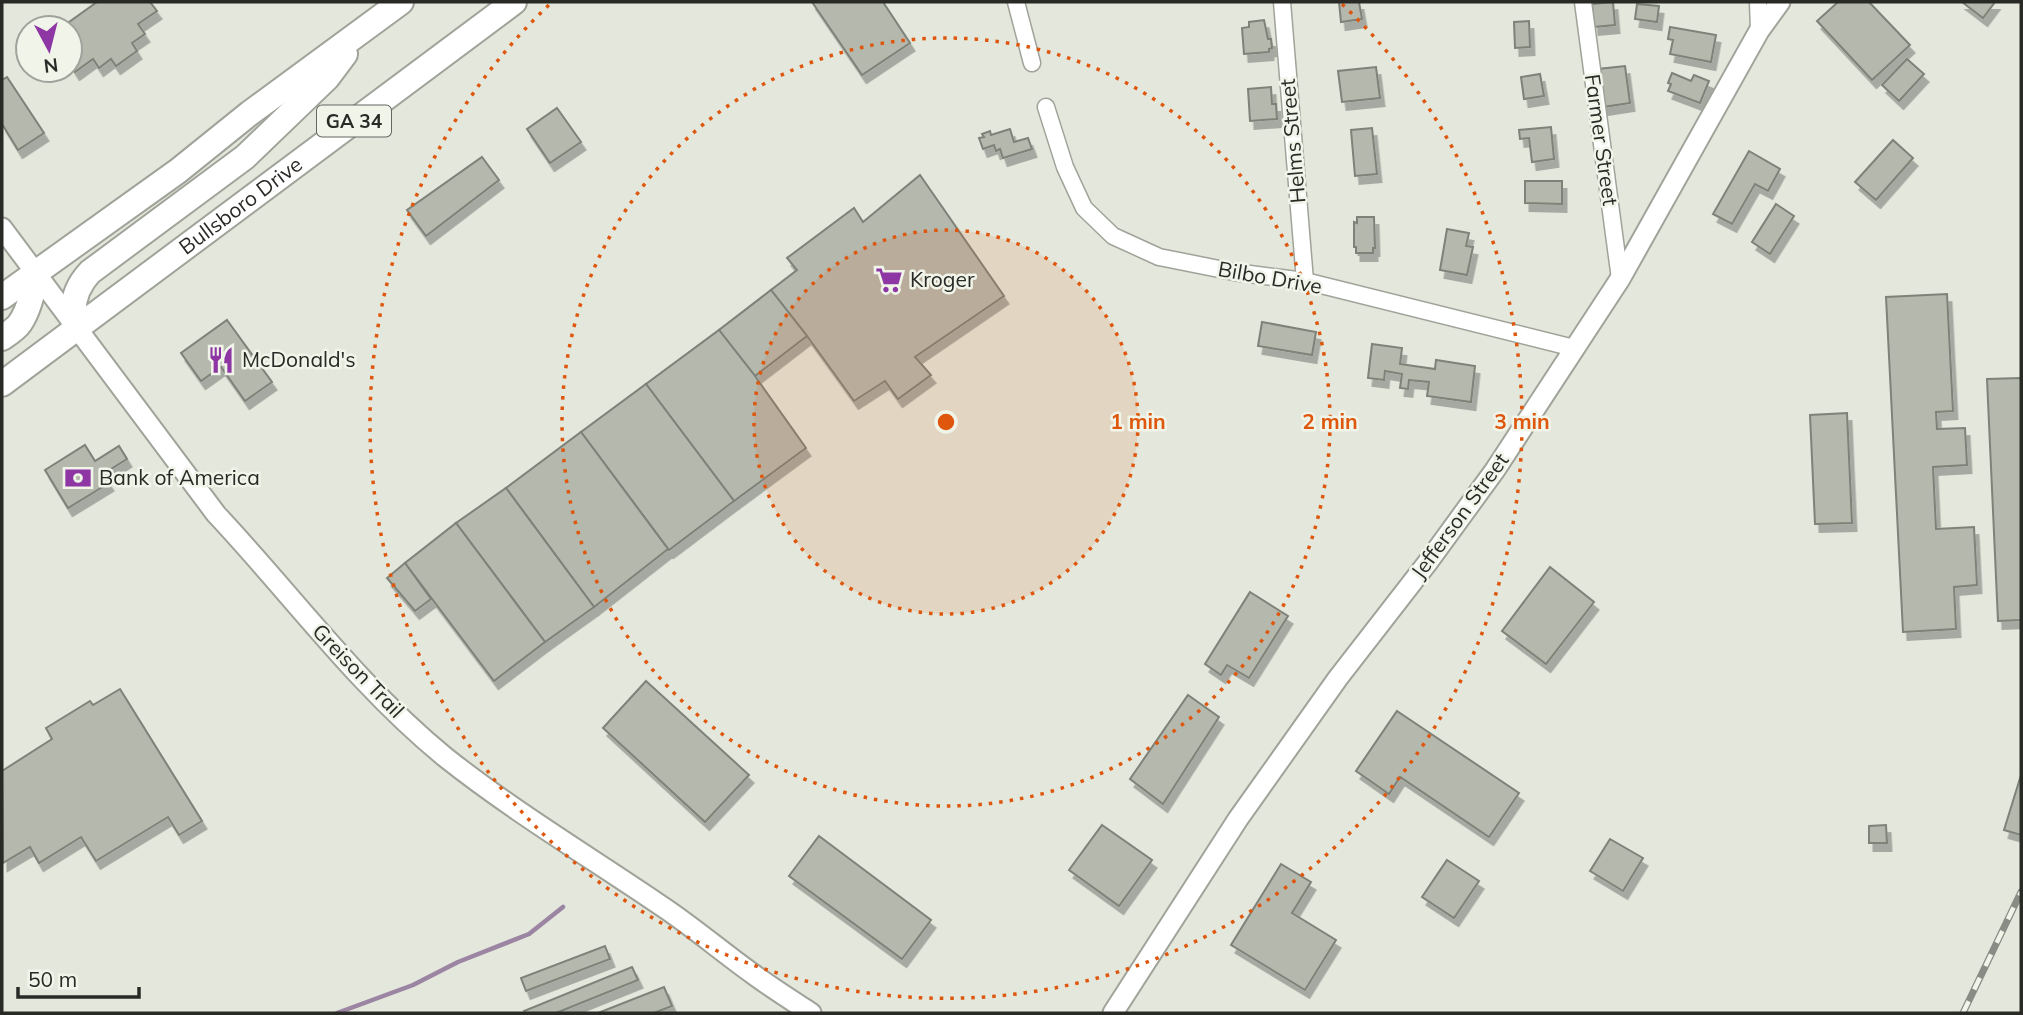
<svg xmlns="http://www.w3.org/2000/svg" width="2023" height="1015" font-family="Mulish,sans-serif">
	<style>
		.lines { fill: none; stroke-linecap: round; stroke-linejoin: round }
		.stream { stroke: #9c85a3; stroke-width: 4.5 }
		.building { fill: #b4b8ad; stroke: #7e8278; stroke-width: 2; filter: url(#shadow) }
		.minor-casing { stroke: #a0a399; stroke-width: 19 }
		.tertiary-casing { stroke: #a0a399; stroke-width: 23 }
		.primary-casing { stroke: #a0a399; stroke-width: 28 }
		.minor { stroke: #fff; stroke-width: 16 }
		.tertiary { stroke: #fff; stroke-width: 19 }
		.primary { stroke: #fff; stroke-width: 24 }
		.rail-casing { stroke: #898c84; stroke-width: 7 }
		.rail { stroke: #f0f4e9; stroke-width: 4.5; stroke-dasharray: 13; stroke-linecap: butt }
		.ring { fill: none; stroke: #de570d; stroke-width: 3.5; stroke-dasharray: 3.5 7 }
		.labels { text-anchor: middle; stroke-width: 5; stroke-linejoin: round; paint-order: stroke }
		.shield { fill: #f0f4e9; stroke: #656760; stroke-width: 2 }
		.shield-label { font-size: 19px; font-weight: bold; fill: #292a26 }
		.street-label { font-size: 21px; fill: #292a26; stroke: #f0f4e9 }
		.poi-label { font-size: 21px; fill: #292a26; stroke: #f0f4e9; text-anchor: start }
		.centre { fill: #de570d; stroke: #f0f4e9; stroke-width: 3.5 }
		.ring-label { font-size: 21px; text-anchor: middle; font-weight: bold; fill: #de570d; stroke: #f0f4e9; stroke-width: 5; stroke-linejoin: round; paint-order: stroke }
	</style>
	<defs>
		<filter id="shadow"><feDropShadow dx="4.5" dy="8" stdDeviation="0" flood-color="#0004"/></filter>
	</defs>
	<rect width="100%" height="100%" fill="#e3e7dc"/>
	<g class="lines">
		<!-- stream -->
		<path class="stream" d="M337,1013l76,-28 45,-23 71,-28 34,-27"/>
	</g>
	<!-- building -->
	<g class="building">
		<path d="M97,2h53l7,9 -19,13 7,10 -13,9 5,8 -21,15 -5,-7 -12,9 -6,-9 -18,13 -5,-8v-22l5,-4 -5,-7v-3l-5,-3z"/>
		<path d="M812,2h71l27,41 -48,32z"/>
		<path d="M1339,2h20l3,17 -21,3z"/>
		<path d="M1613,2l2,23 -21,2 -2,-23z"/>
		<path d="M1838,2h31l41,43 -38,35 -55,-59z"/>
		<path d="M1962,2h33l-12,16z"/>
		<path d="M1637,4l22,2 -2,16 -22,-3z"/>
		<path d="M1264,20l4,19h3l1,9 -3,1v3l-25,2 -2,-26 7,-1v-5z"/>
		<path d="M1529,21l1,26 -15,1 -1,-26z"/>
		<path d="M1670,27l46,8 -5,27 -41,-8 3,-14 -5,-1z"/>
		<path d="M1907,59l17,15 -25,27 -17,-16z"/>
		<path d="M1625,66l5,37 -27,4 -5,-38z"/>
		<path d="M1376,67l4,31 -38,4 -4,-31z"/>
		<path d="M1672,73l19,8 3,-6 15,6 -9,22 -32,-12 3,-7 -3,-1z"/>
		<path d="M1540,74l4,22 -20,3 -3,-22z"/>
		<path d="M7,77l37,56 -26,17 -16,-26v-44z"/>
		<path d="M1271,87l1,17h4l1,15 -27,2 -2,-32z"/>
		<path d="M557,108l24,34 -31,21 -23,-34z"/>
		<path d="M1551,127l3,32 -22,3 -3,-24 -9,1 -1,-9z"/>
		<path d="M1372,128l5,46 -22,2 -4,-46z"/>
		<path d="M1010,129l4,13 14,-4 4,11 -29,9 -3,-9 -4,2 -2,-6 -11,4 -4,-11 5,-1 -2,-3 8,-3 1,4z"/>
		<path d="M1893,140l20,18 -37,42 -21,-18z"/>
		<path d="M1749,151l31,18 -12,22 -13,-7 -23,40 -19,-10z"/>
		<path d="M482,157l17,23 -73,56 -19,-26z"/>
		<path d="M920,175l84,121 -89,61 16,18 -33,24 -13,-18 -31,20 -47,-65 -36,-46 26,-20 -10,-12 67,-50 9,14z"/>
		<path d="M1525,181h37v23l-37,-1z"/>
		<path d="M1776,204l18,12 -24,38 -18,-12z"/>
		<path d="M1357,217h17l1,31h-2v5h-17v-6h-2v-25l3,1z"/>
		<path d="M1447,229l22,4 -3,13 7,1 -6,28 -27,-5z"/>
		<path d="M771,290l36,46 -52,40 -36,-46z"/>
		<path d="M1947,294l6,117 -17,1 1,17 28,-1 2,37 -34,2 3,62 38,-2 3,58 -23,2 2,42 -53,3 -17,-335z"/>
		<path d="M227,320l45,62 -27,19 -24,-34 -20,14 -20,-28z"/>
		<path d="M1262,322l54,10 -4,23 -54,-9z"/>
		<path d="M719,330l36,46 51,72 -72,53 -88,-117z"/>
		<path d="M1372,344l30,4 -2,16 35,5 1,-9 39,6 -4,36 -44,-6 2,-14 -20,-2 -1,9 -8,-1 2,-14 -17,-3 -1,9 -16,-2z"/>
		<path d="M2021,378v242l-23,1 -11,-242z"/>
		<path d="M646,384l88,117 -65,49 -88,-118z"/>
		<path d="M1847,413l5,110 -37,1 -5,-109z"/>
		<path d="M581,432l87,117 -74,58 -88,-119z"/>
		<path d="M85,445l10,16 24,-15 8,13 -24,15 6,9 -41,25 -23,-38z"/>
		<path d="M506,488l88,119 -49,35 -89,-119z"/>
		<path d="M456,523l89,119 -51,39 -89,-118z"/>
		<path d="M405,563l26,36 -16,12 -28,-33z"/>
		<path d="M1550,567l44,35 -48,62 -44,-33z"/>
		<path d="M1250,592l38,24 -39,62 -22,-13 -6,10 -16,-11z"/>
		<path d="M646,681l103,94 -44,47 -102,-94z"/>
		<path d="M120,689l82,132 -23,14 -11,-18 -72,44 -15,-24 -42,26 -9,-16 -27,16 -1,-92 50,-32 -6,-11 44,-27 3,4z"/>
		<path d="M1188,695l31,22 -56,87 -33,-25z"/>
		<path d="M1397,711l122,82 -30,44 -89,-60 -11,17 -33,-23z"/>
		<path d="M2021,775v60l-17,-5z"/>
		<path d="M1102,825l50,35 -33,46 -50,-36z"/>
		<path d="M1886,825l1,18h-18v-17z"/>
		<path d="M819,836l112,84 -29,39 -113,-83z"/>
		<path d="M1610,839l33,19 -20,33 -33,-20z"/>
		<path d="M1447,860l32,21 -25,37 -32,-21z"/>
		<path d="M1281,864l30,18 -19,31 44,27 -31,50 -74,-45z"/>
		<path d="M605,946l5,13 -84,32 -5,-13z"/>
		<path d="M632,967l6,13 -82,33h-31l-1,-2z"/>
		<path d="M664,987l8,19 -18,7h-56z"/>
	</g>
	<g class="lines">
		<defs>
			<g id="minor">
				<path d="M1016,2l16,61"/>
				<path d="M1282,2l23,279"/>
				<path d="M1583,2l37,277"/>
				<path d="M1758,2l1,29"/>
				<path d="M1046,107l19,60 19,41 29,28 46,21 75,15 71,9 269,67"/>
			</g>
			<g id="tertiary">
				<path d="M2,228l214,286c76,81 142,172 229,243 68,54 143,99 215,148 32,21 62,47 93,69 19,14 38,26 58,39"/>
				<path d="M1113,1013l125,-194 100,-141 90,-116 67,-92 125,-191 139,-248 21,-29"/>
			</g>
			<g id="primary">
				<path d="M2,297l176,-126 72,-58 151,-111"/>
				<path d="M76,328c-6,-21 -1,-40 14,-56l155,-115 82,-79 18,-24"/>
				<path d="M2,338c6,-4 14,-9 18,-15 9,-13 14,-36 16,-51"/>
				<path id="s1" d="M2,384l512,-382"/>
			</g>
		</defs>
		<!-- minor casing -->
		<use href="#minor" class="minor-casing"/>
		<!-- tertiary casing -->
		<use href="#tertiary" class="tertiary-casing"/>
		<!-- primary casing -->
		<use href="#primary" class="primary-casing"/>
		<!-- minor -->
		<use href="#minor" class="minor"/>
		<!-- tertiary -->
		<use href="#tertiary" class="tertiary"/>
		<!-- primary -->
		<use href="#primary" class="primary"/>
		<defs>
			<path id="rail" d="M1963,1013l58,-121"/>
		</defs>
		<!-- rail casing -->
		<use href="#rail" class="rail-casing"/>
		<!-- rail -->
		<use href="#rail" class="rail"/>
	</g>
	<!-- distance rings -->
	<circle cx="946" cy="422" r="192" fill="#de570d" fill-opacity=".12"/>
	<g class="ring">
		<circle cx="946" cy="422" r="192"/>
		<circle cx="946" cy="422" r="384"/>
		<path d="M1342 4A576 576 0 1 1 550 4"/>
	</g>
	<!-- icons -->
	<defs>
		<symbol id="supermarket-bare" viewBox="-9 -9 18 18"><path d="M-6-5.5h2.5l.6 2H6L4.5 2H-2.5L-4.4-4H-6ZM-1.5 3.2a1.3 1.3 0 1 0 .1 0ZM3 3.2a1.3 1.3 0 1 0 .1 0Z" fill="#8e37a4" stroke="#f0f4e9" stroke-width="2.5" paint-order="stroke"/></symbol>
		<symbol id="restaurant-bare" viewBox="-9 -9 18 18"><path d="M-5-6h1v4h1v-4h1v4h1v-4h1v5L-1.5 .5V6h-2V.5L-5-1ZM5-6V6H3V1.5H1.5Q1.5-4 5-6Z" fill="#8e37a4" stroke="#f0f4e9" stroke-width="2.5" paint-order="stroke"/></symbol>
		<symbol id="bank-bare" viewBox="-9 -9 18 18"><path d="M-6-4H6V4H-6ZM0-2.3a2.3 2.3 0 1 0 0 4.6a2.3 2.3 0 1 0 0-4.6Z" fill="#8e37a4" stroke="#f0f4e9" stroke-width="2.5" paint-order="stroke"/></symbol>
	</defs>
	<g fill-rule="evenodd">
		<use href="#supermarket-bare" x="870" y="261" width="38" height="38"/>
		<use href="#restaurant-bare" x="202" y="341" width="38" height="38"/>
		<use href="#bank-bare" x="59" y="459" width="38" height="38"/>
	</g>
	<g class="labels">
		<!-- shield labels -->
		<rect class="shield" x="317" y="105.5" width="74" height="31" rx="5"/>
		<g class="shield-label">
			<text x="354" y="128">GA 34</text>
		</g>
		<!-- street labels -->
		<g class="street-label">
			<text transform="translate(1601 140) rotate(82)" y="7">Farmer Street</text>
			<text transform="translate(1293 141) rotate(-95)" y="7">Helms Street</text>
			<text dy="7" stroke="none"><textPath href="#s1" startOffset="298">Bullsboro Drive</textPath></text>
			<text transform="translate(1270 278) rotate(10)" y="7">Bilbo Drive</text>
			<text transform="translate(1460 516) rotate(-54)" y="7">Jefferson Street</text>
			<text transform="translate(358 671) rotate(46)" y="7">Greison Trail</text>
		</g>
		<!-- poi labels -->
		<g class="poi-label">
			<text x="910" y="287">Kroger</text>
			<text x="242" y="367">McDonald's</text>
			<text x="99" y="485">Bank of America</text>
		</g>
	</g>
	<circle cx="946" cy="422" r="10" class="centre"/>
	<g class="ring-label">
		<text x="1138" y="429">1 min</text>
		<text x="1330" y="429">2 min</text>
		<text x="1522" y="429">3 min</text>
	</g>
	<!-- border -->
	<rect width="2023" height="1015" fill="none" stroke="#292a26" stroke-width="7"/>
	<!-- north arrow -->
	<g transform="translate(49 49) rotate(173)"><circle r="33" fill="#f0f4e9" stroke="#a0a39b" stroke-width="2"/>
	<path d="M0-5L12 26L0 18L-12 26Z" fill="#8e37a4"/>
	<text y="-10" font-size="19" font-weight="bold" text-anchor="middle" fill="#292a26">N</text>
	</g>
	<!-- scale -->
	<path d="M18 987v10h121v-10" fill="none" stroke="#292a26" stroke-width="3.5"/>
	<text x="28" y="987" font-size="21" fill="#292a26" stroke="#f0f4e9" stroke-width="5" paint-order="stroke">50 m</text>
</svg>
